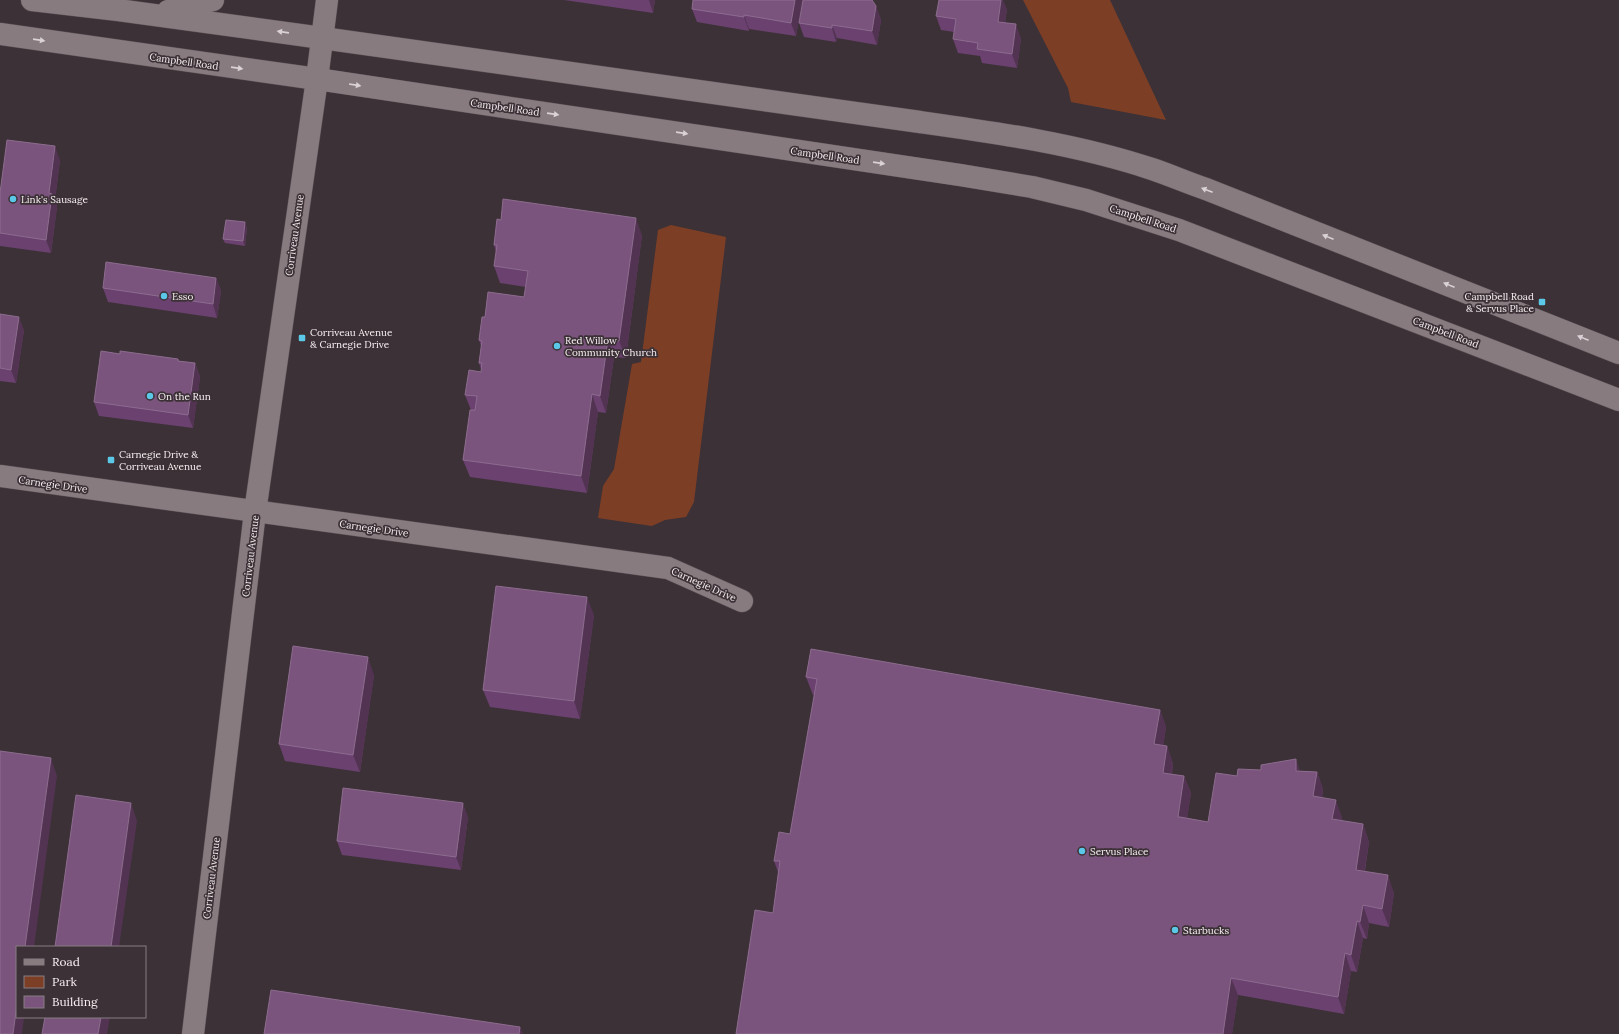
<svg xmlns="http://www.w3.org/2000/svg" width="1619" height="1034" font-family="Lora,serif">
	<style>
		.green { fill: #7d3e26 }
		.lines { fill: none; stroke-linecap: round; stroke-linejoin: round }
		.minor-casing { stroke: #5a5154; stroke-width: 23 }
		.tertiary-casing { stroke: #5a5154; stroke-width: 23 }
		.secondary-casing { stroke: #5a5154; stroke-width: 23 }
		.minor { stroke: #887b80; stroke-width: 22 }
		.tertiary { stroke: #887b80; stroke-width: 22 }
		.secondary { stroke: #887b80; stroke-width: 22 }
		.wall { fill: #6a416f }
		.shaded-wall { fill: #523352 }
		.building { fill: #7a547d; stroke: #8d6c8f }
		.oneway { fill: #dad2d6 }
		.poi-dot { fill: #5ac8e6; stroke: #3c3136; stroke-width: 1.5 }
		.labels { text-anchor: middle; stroke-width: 3.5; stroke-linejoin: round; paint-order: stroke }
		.street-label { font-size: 10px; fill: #f6eff2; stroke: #3c3136 }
		.poi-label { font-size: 10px; fill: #f6eff2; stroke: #3c3136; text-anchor: start }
	</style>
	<rect width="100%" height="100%" fill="#3c3136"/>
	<!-- green -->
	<g class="green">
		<path d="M1023,0h87l56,120 -95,-18 -3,-14z"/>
		<path d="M671,225l55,12 -32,265 -8,15 -21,3 -13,6 -54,-8 5,-32 11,-17 18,-105 9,-2 17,-132z"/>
	</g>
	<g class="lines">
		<defs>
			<path id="minor" d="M0,476l668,92 74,33"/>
			<g id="tertiary">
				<path d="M322,38l598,84c78,11 157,22 232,47 18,6 36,14 54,20l413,164"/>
				<path d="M193,1034l62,-522 62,-433 643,96 72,12 54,13 93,30 440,170"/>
			</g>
			<g id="secondary">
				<path d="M32,0l86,10 204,28"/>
				<path d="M168,11l45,-11"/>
				<path d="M0,34l317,45 10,-79"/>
			</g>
		</defs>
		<!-- minor casing -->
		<use href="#minor" class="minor-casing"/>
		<!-- tertiary casing -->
		<use href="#tertiary" class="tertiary-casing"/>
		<!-- secondary casing -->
		<use href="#secondary" class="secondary-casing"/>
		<!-- minor -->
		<use href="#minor" class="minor"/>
		<!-- tertiary -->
		<use href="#tertiary" class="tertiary"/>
		<!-- secondary -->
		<use href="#secondary" class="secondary"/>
	</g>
	<!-- wall -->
	<g class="wall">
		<path d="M564,0h91l-2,13z"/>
		<path d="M802,1l-6,35 -47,-7v2l-52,-9 -5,-13z"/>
		<path d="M876,6l5,14 -4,25 -40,-7 -1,4 -32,-5 -5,-14z"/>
		<path d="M1007,9l-2,14 16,15 -4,30 -35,-5 -2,-7 -22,-3 -5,-14 1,-7 -13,-2 -5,-14z"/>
		<path d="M60,160l-5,40 2,7 -6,46 -51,-7v-53z"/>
		<path d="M247,227l-2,19 -20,-3 -2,-4z"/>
		<path d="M642,235l-16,123 -12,-1 -8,56 -8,-1 -11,81 -117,-16 -7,-17 8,-50 -6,-15 16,-23v-3l-2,-6 2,-17 -2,-6 6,-23 39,-20 2,-10 -26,-4 -6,-17 2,-14 -2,-7z"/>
		<path d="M216,278l5,13 -4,27 -109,-16 -5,-14z"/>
		<path d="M0,314l24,16 -8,53 -16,-2z"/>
		<path d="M120,354l58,5 1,2 16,2 5,14 -7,51 -94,-12 -5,-14z"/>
		<path d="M594,615l-14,104 -90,-12 -7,-17z"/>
		<path d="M374,675l-14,97 -75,-11 -6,-17z"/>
		<path d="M806,677l354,33 6,17 -3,19h4l6,18 -1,10 12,2 7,17 -4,25 21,4 29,-46 63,-5 17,1 6,17 -1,9 20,19 -1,4 22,3 6,18 -4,29 29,22 -5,34 -20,-4 -2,16 -4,-1 -6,34 -6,-1 -7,43 -106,-19 -6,39h-496l37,-121 5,-41 -4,-11 16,-27 25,-139h-2z"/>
		<path d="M468,817l-7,53 -119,-15 -5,-14z"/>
	</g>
	<!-- shaded-wall -->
	<g class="shaded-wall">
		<path d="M649,0h6l-2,13z"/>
		<path d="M795,0h7v1l-6,35 -5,-13z"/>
		<path d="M1001,0h2l4,9 -4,26 -5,-13z"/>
		<path d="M876,6l5,14 -4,25 -5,-14z"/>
		<path d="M744,15l5,14v2l-5,-14z"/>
		<path d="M1016,24l5,14 -4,30 -5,-14z"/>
		<path d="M832,25l5,13 -1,4 -4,-14z"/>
		<path d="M55,146l5,14 -5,40 2,7 -6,46 -5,-13 3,-47z"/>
		<path d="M636,218l6,17 -16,123 -7,-17z"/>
		<path d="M245,222l2,5 -2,19 -2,-5z"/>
		<path d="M216,278l5,13 -4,27 -4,-14z"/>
		<path d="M19,317l5,13 -8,53 -5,-13z"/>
		<path d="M608,339l6,18 -8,56 -6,-17z"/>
		<path d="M195,363l5,14 -7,51 -5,-13z"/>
		<path d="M592,394l6,18 -11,81 -6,-17z"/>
		<path d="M587,597l7,18 -14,104 -6,-18z"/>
		<path d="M368,657l6,18 -14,97 -7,-17z"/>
		<path d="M1160,710l6,17 -5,35 -7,-18z"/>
		<path d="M1167,746l6,18 -4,26 -6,-17z"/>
		<path d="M51,758l6,18 -23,171h-9z"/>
		<path d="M1296,759l6,18 -6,-6z"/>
		<path d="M1317,772l6,17 -4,25 -6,-18z"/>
		<path d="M1184,776l7,17 -6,41 -7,-17z"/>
		<path d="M1336,800l6,17 -3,20 -7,-18z"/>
		<path d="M131,803l6,18 -18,126h-8z"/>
		<path d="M463,803l5,14 -7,53 -5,-13z"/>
		<path d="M1363,824l6,18 -7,45 -6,-17z"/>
		<path d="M1388,875l6,18 -5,34 -7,-18z"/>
		<path d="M1363,905l6,18 -2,16 -7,-17z"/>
		<path d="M1357,921l6,17 -6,34 -6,-17z"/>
		<path d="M1345,953l6,18 -7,43 -6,-17z"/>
		<path d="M1231,978l7,17 -6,39h-9z"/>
		<path d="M17,1004v13h7l-2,17h-9z"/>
		<path d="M101,1017h9l-3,17h-9z"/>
		<path d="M520,1027l3,7h-4z"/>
	</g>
	<!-- building -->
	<g class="building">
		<path d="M693,0h102l-4,23 -47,-8v2l-52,-8z"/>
		<path d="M803,0h69l4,6 -4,25 -40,-6v3l-33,-5z"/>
		<path d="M939,0h62l-3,22 18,2 -4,30 -35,-5 1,-6 -25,-4 3,-20 -20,-3z"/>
		<path d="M7,140l48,6 -6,47 3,1 -6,46 -46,-7v-40z"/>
		<path d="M503,199l133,19 -17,123 -11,-2 -8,57 -8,-2 -11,82 -118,-16 7,-50h5l2,-14 -12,-1 4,-25 12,2 1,-9h-3l3,-22 -3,-1 3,-23h3l3,-25 36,5 4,-26 -34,-5 3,-21h-3l3,-26 4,1z"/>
		<path d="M226,220l19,2 -2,19 -20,-2z"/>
		<path d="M106,262l110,16 -3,26 -110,-16z"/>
		<path d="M0,314l19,3 -8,53 -11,-2z"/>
		<path d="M101,351l19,3v-3l58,8v2l17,2 -7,52 -94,-13z"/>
		<path d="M496,586l91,11 -13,104 -91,-11z"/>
		<path d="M293,646l75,11 -15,98 -74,-11z"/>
		<path d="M811,649l349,61 -6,34 13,2 -4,27 21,3 -6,41h2l28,5 8,-49 21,3 1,-7 23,1v-5l35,-6v12l21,1 -4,24 23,4 -4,19 31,5 -7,46 32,5 -6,34 -19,-4 -3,17 -3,-1 -6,34 -6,-2 -7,44 -107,-19 -8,56h-487l19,-124 18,3 7,-52h-6l5,-29 11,2 27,-155 -11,-2z"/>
		<path d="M0,751l51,7 -26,189h-8v57l-4,30h-13z"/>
		<path d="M343,788l120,15 -7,54 -119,-16z"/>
		<path d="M76,795l55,8 -20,144h-56z"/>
		<path d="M271,990l249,37 -1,7h-255z"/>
		<path d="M45,1017h56l-3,17h-56z"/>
	</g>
	<!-- one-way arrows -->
	<defs><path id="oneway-solid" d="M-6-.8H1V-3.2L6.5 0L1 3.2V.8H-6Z"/></defs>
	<g class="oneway">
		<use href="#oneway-solid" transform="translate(283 32) rotate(-172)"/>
		<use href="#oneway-solid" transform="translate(39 40) rotate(8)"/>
		<use href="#oneway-solid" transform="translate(237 68) rotate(8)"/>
		<use href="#oneway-solid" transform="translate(355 85) rotate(9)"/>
		<use href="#oneway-solid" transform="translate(553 114) rotate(8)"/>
		<use href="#oneway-solid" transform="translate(682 133) rotate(8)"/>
		<use href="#oneway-solid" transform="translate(879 163) rotate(8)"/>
		<use href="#oneway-solid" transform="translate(1207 190) rotate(-159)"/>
		<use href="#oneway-solid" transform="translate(1328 237) rotate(-158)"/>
		<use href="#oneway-solid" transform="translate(1449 285) rotate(-158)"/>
		<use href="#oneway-solid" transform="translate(1583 338) rotate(-158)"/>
	</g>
	<!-- markers -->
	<g class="poi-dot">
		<circle cx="13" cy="199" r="4"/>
		<circle cx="164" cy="296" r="4"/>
		<rect x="1538" y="298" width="8" height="8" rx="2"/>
		<rect x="298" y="334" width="8" height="8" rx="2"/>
		<circle cx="557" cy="346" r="4"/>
		<circle cx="150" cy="396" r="4"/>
		<rect x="107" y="456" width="8" height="8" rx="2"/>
		<circle cx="1082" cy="851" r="4"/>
		<circle cx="1175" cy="930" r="4"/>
	</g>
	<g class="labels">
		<!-- street labels -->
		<g class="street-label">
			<text transform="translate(184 61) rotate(8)" y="4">Campbell Road</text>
			<text transform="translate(505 107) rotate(8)" y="4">Campbell Road</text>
			<text transform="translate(825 155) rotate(8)" y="4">Campbell Road</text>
			<text transform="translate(1143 218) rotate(18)" y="4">Campbell Road</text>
			<text transform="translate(294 235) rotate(-82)" y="4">Corriveau Avenue</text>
			<text transform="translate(1446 332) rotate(21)" y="4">Campbell Road</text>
			<text transform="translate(53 484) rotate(8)" y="4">Carnegie Drive</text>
			<text transform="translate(374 528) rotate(8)" y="4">Carnegie Drive</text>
			<text transform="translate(250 556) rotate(-83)" y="4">Corriveau Avenue</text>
			<text transform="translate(704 584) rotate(24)" y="4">Carnegie Drive</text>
			<text transform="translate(211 878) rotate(-83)" y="4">Corriveau Avenue</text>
		</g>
		<!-- poi labels -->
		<g class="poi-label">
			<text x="21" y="203">Link's Sausage</text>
			<text x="172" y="300">Esso</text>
			<text x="1534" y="300" text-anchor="end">Campbell Road<tspan x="1534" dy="12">&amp; Servus Place</tspan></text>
			<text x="310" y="336">Corriveau Avenue<tspan x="310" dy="12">&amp; Carnegie Drive</tspan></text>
			<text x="565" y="344">Red Willow<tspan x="565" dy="12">Community Church</tspan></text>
			<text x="158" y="400">On the Run</text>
			<text x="119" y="458">Carnegie Drive &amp;<tspan x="119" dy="12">Corriveau Avenue</tspan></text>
			<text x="1090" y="855">Servus Place</text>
			<text x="1183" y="934">Starbucks</text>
		</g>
	</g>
	<!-- legend -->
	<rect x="16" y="946" width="130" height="72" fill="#3c3136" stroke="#867d81"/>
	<rect x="24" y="959" width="20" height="6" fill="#887b80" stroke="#867d81"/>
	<text x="52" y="966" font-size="12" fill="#f6eff2">Road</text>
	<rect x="24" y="976" width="20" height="12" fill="#7d3e26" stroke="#867d81"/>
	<text x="52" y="986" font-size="12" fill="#f6eff2">Park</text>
	<rect x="24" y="996" width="20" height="12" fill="#7a547d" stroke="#867d81"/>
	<text x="52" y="1006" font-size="12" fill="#f6eff2">Building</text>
</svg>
